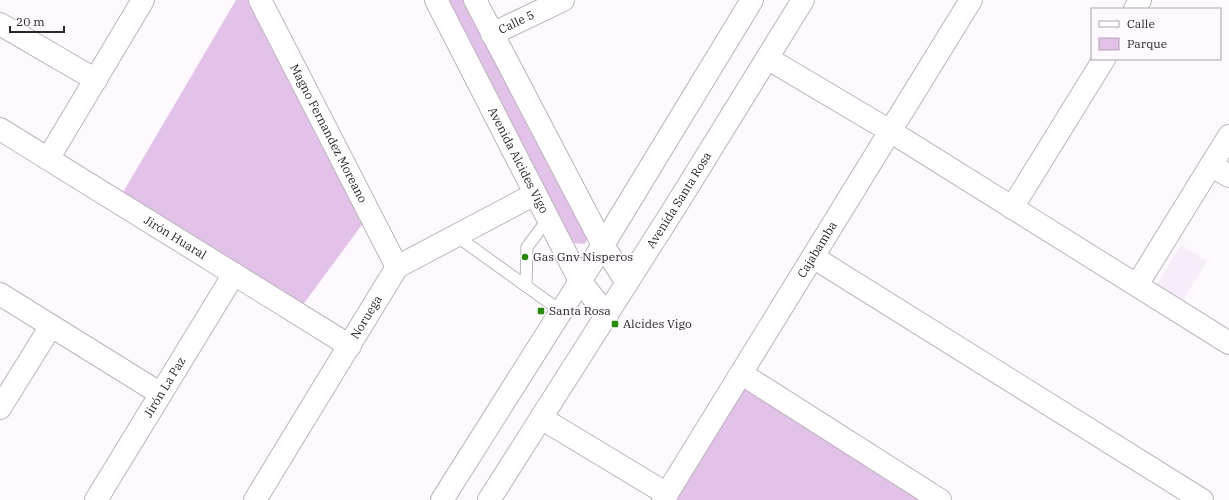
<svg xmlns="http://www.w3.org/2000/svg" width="1229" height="500" font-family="'IBM Plex Serif',serif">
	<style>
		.built { fill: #f7ecf9 }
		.green { fill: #e3c2e9 }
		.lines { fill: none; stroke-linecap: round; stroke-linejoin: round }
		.lane-casing { stroke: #bbb5bc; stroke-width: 13 }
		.street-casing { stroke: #bbb5bc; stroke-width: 24 }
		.secondary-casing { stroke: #bbb5bc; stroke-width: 24 }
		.lane { stroke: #fff; stroke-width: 11 }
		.street { stroke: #fff; stroke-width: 22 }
		.secondary { stroke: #fff; stroke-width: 22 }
		.poi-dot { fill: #238b04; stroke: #fef9fe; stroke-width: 1.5 }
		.labels { text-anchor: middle; stroke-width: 3.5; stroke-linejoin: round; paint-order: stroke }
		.street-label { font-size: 12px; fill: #2a282b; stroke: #fef9fe }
		.poi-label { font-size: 12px; fill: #2a282b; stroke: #fef9fe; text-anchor: start }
	</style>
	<rect width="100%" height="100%" fill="#fef9fe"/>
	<!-- built -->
	<path class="built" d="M1181,245l26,16 -25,41 -26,-16z"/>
	<!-- green -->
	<g class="green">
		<path d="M236,0h18l110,222 -65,88 -177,-116z"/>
		<path d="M449,0h21l119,234 -4,10 -13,-1z"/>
		<path d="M742,374l198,126h-276z"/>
	</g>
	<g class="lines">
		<defs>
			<g id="lane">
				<path d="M548,219l-21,28 -1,39 35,25"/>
				<path d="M455,235l71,51"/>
			</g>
			<g id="street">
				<path id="s1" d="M260,0l137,267"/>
				<path d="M1135,9l5,-9"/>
				<path d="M0,24l96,56"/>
				<path id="s2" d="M492,34l71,-34"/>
				<path d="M767,58l123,73 339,212"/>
				<path id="s3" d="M0,129l350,217"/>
				<path d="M48,159l95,-159"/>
				<path d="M1211,165l18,11"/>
				<path d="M1012,208l92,-149"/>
				<path d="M813,257l389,243"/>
				<path d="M1137,285l92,-149"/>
				<path d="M0,294l161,100"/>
				<path d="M742,374l198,126"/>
				<path d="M0,408l51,-82"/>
				<path d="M541,418l126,76"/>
				<path id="s4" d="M96,500l138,-226"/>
				<path id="s5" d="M255,500l142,-233 138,-73"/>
				<path id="s6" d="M663,500l308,-500"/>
			</g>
			<g id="secondary">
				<path id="s7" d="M436,0l144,281 27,34"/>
				<path d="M475,0l128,245 24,38"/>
				<path d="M442,500l161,-255 149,-245"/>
				<path id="s8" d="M489,500l188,-296 126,-204"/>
			</g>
		</defs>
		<!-- lane casing -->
		<use href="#lane" class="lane-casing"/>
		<!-- street casing -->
		<use href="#street" class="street-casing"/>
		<!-- secondary casing -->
		<use href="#secondary" class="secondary-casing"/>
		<!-- lane -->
		<use href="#lane" class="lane"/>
		<!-- street -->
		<use href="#street" class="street"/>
		<!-- secondary -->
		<use href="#secondary" class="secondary"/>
	</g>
	<!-- markers -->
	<g class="poi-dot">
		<circle cx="525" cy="257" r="4"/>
		<rect x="537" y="307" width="8" height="8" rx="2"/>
		<rect x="611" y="320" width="8" height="8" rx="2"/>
	</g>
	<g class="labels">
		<!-- street labels -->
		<g class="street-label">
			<text dy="4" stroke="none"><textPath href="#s2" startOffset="27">Calle 5</textPath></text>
			<text dy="4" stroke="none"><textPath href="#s1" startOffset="150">Magno Fernandez Moreano</textPath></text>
			<text dy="4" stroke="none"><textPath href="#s7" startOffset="180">Avenida Alcides Vigo</textPath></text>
			<text dy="4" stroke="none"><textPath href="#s8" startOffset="355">Avenida Santa Rosa</textPath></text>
			<text dy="4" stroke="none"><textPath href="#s3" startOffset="206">Jirón Huaral</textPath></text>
			<text dy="4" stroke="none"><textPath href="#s6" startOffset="294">Cajabamba</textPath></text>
			<text dy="4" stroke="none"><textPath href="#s5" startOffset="214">Noruega</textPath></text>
			<text dy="4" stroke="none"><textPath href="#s4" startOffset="132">Jirón La Paz</textPath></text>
		</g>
		<!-- poi labels -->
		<g class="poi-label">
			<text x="533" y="261">Gas Gnv Nisperos</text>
			<text x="549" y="315">Santa Rosa</text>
			<text x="623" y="328">Alcides Vigo</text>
		</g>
	</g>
	<!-- legend -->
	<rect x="1091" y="8" width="130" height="52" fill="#fef9fe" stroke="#a9a5aa"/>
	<rect x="1099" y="21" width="20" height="6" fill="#ffffff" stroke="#a9a5aa"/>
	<text x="1127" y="28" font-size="12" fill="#2a282b">Calle</text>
	<rect x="1099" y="38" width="20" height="12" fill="#e3c2e9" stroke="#a9a5aa"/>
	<text x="1127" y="48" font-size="12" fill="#2a282b">Parque</text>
	<!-- scale -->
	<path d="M10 26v6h54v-6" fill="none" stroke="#2a282b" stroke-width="2"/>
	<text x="16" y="26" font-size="12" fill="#2a282b" stroke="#fef9fe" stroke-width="3" paint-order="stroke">20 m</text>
</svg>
